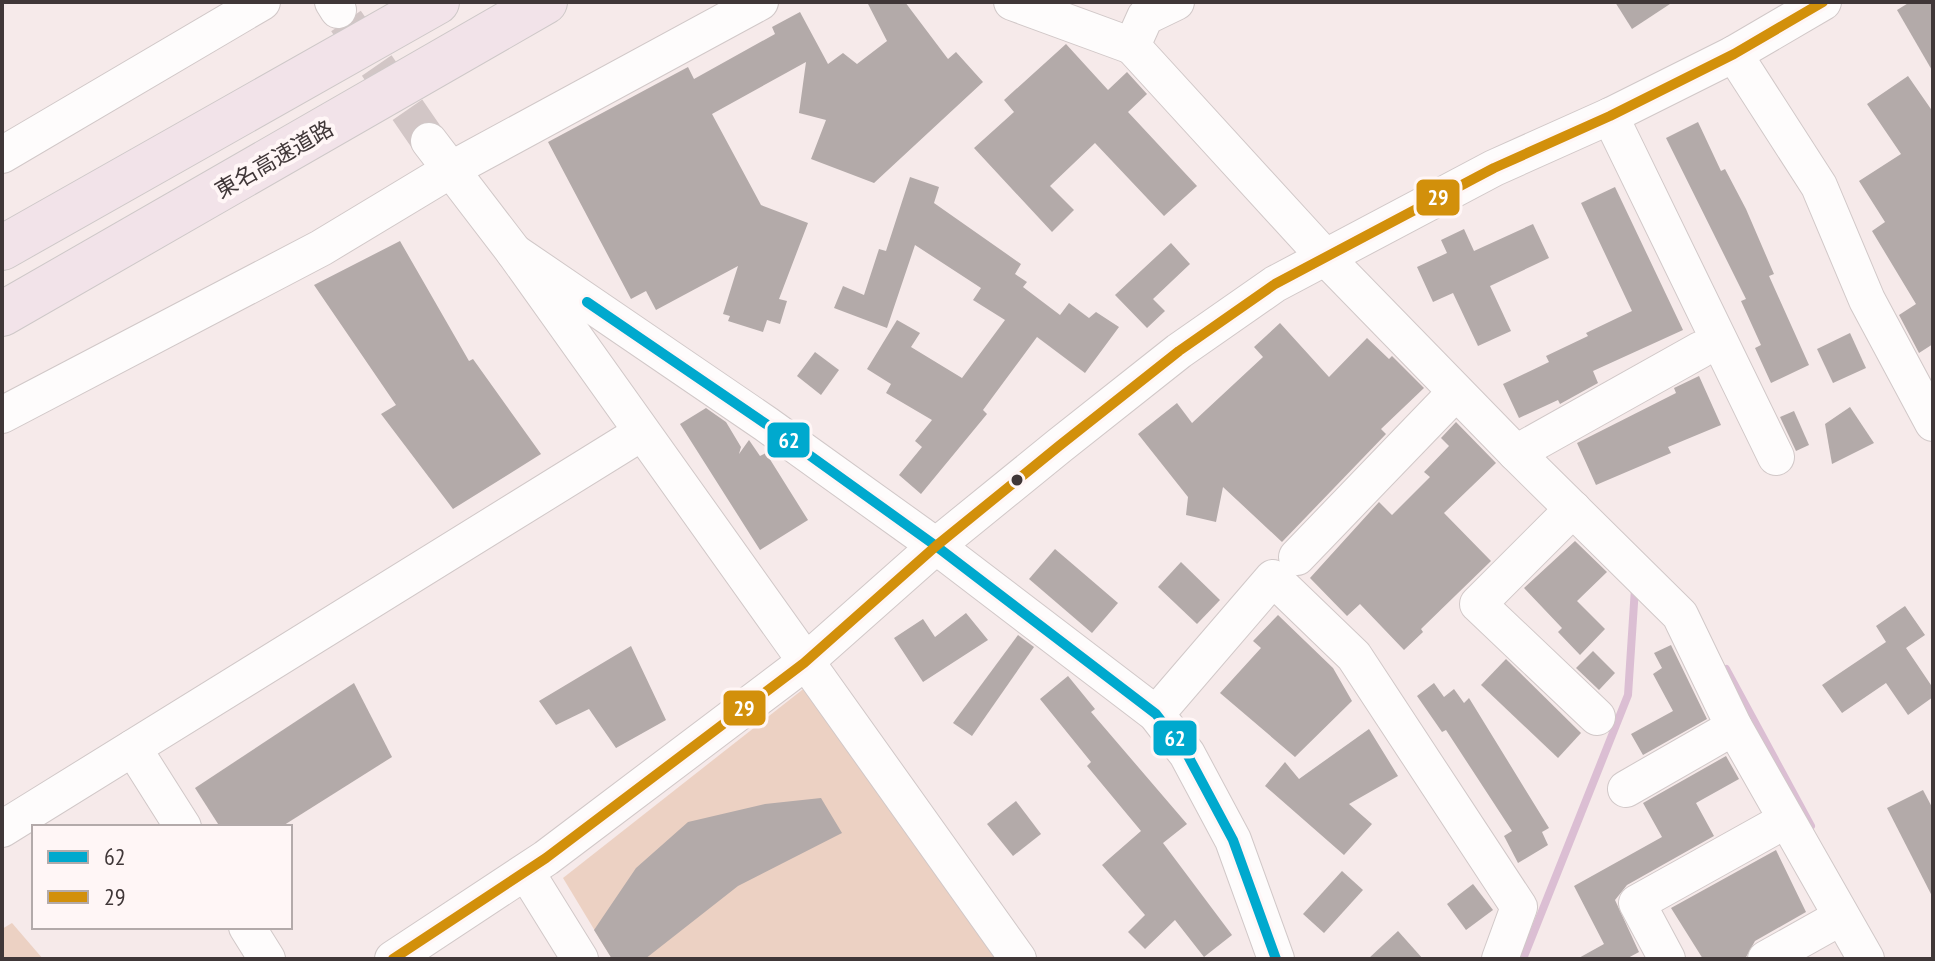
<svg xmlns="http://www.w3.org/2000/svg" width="1935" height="961" font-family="'PT Sans Narrow','Noto Sans JP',sans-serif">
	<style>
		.green { fill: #ecd1c3 }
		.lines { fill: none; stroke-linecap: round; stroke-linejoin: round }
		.stream { stroke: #dbbed3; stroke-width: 8 }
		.building { fill: #b3aaa9 }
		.minor-tunnel { stroke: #d2c6c6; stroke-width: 36; stroke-dasharray: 36 18; stroke-linecap: butt }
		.minor-casing { stroke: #d1c8c8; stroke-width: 38 }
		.highway-casing { stroke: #cec8c8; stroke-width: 46 }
		.minor { stroke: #fefcfc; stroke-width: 36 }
		.highway { stroke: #f2e3e9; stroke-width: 44 }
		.bus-1-casing { stroke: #fff6f6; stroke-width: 16 }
		.bus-2-casing { stroke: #fff6f6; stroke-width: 16 }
		.bus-1 { stroke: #00a9ce; stroke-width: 10 }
		.bus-2 { stroke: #d2900b; stroke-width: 10 }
		.bus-dot { fill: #403738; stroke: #fff6f6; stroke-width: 3 }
		.labels { text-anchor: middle; stroke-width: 8; stroke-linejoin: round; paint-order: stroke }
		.street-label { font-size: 22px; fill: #403738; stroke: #fff6f6 }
		.line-badge { stroke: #fff6f6; stroke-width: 3 }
		.badge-label { font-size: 22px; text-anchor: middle; font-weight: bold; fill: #fff }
	</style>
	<rect width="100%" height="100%" fill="#f6eaea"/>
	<!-- green -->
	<g class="green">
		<path d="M816,679l191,280h-395l-49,-81z"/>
		<path d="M12,923l31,36h-41v-30z"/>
	</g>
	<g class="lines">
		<!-- stream -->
		<g class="stream">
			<path d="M1726,669l85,157"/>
			<path d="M1523,959l105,-264 7,-107"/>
		</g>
	</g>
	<!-- building -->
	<g class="building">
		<path d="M867,2h38l43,57 8,-7 27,30 -109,101 -63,-24 15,-39 -27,-7 7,-51 -94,52 49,91 47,18 -29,76 8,2 -7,23 -13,-4 -4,12 -35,-11 2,-5 -7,-2 15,-48 -82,44 -10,-19 -15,8 -83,-157 140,-75 6,12 81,-45 -3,-7 28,-15 28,52 15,-11 14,11 30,-23z"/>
		<path d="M1615,2h58l-41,27z"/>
		<path d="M1910,2h23v70l-36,-62z"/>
		<path d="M1066,44l42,46 19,-18 20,22 -19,18 69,74 -33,30 -69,-73 -45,43 24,24 -22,22 -78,-84 40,-36 -10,-12z"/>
		<path d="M1908,76l25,36v232l-14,9 -20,-38 17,-11 -44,-73 13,-9 -26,-41 42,-27 -34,-50z"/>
		<path d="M1698,122l23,49 4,-2 21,40 28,65 -5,2 40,89 -38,18 -16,-35 6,-3 -20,-44 5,-2 -80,-161z"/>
		<path d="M910,177l29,10 -5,16 87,61 -6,10 12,8 -4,5 37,28 9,-12 20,15 7,-6 23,15 -34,46 -48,-36 -54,73 4,4 -66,80 -22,-19 23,-28 -7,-6 17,-21 -46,-27 5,-9 -24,-15 30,-49 23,13 -9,14 51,31 43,-58 -32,-20 8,-12 -66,-43 -28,83 -53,-20 9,-22 21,9 15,-46 7,2z"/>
		<path d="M1615,187l68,143 -90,41 5,12 -38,21 -2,-4 -39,18 -16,-34 46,-22 -3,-6 42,-20 -2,-3 46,-22 -51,-108z"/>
		<path d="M1533,224l16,34 -59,28 21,45 -33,15 -25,-53 -20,9 -16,-35 30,-14 -6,-13 23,-11 10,22z"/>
		<path d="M400,241l69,120 4,-2 68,95 -88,55 -72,-95 15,-9 -82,-120z"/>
		<path d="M1171,243l19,21 -37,35 12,12 -18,17 -32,-33z"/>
		<path d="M1280,323l49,54 38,-39 22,21 3,-3 32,32 -43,41 5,5 -104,108 -59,-55 -7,35 -30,-7 2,-18 -50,-63 39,-31 15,20 71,-66 -9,-10z"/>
		<path d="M1850,333l16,35 -33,15 -16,-34z"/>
		<path d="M815,352l24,18 -18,25 -24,-19z"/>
		<path d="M1699,376l22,49 -53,22 3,6 -75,32 -19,-42 99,-50 -2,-5z"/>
		<path d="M1850,407l24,36 -42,21 -7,-40z"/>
		<path d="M706,408l20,14 15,25 -2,7 10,-14 11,16 6,-3 42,67 -48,30 -80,-126z"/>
		<path d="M1794,411l15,34 -13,6 -16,-34z"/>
		<path d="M1456,422l40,41 -52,50 47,48 -70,68 2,3 -19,18 -44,-46 -13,12 -37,-38 69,-76 13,13 38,-38 -6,-5 25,-26 -8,-8z"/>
		<path d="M1575,541l32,31 -30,29 28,28 -25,26 -22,-23 4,-4 -38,-40z"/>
		<path d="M1055,549l63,54 -26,30 -63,-54z"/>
		<path d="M1181,562l39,38 -23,24 -39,-37z"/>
		<path d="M1905,606l20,29 -19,13 27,40v9l-25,18 -22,-32 -44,30 -20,-28 64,-43 -10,-16z"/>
		<path d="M966,613l22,27 -65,42 -29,-44 29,-19 12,18z"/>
		<path d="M1278,615l55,53 19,33 -57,56 -75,-64 41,-45 -8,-7z"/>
		<path d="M1018,635l16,12 -62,89 -19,-13z"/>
		<path d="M1671,645l36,74 -64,36 -12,-21 42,-23 -20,-37 9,-6 -8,-15z"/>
		<path d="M631,646l35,74 -50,28 -27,-39 -33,16 -17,-24z"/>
		<path d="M1593,651l22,22 -16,17 -23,-22z"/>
		<path d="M1506,659l75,74 -23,25 -77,-73z"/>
		<path d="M1068,676l27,33 -4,3 96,112 -24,19 69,92 -28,22 -29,-37 -30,29 -17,-17 17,-17 -43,-50 39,-34 -54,-65 4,-4 -51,-63z"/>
		<path d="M354,683l38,74 -111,70h-61l-25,-39z"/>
		<path d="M1434,683l10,14 10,-8 10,14 5,-5 80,130 -7,4 6,13 -30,18 -14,-27 8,-5 -66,-101 -4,2 -25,-36z"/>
		<path d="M1369,729l29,47 -49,28 23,20 -28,31 -79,-69 20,-24 14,17z"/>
		<path d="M1726,756l13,23 -43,24 18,33 -87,49 -12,15 24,52 -13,7h-49l27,-15 -30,-58 88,-49 -19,-34z"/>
		<path d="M1923,790l10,19v89l-46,-90z"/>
		<path d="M821,798l21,35 -104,53 -93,73h-33l-18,-29 42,-62 52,-46 77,-18z"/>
		<path d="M1016,801l25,33 -28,22 -26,-32z"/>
		<path d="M1776,850l30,62 -51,29 -10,18h-42l-32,-51z"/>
		<path d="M1342,871l21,19 -39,43 -21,-19z"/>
		<path d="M1473,884l20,26 -27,20 -19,-26z"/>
		<path d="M1398,931l25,28h-55z"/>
	</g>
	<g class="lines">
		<!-- minor-tunnel -->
		<path class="minor-tunnel" d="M346,21l83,120"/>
		<defs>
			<g id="minor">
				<path d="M333,2l5,8"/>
				<path d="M1012,2l120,44"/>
				<path d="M1176,2l-31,15 -13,29 193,211 191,196 184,-103"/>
				<path d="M1734,54l85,132 48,114 66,123"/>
				<path d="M1610,116l166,341"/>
				<path d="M429,141l85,111 504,707"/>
				<path d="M2,155l260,-153"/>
				<path d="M514,252l252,172 170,122 220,168 31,40 46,86 43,119"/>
				<path d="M2,415l319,-167 131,-79 308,-167"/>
				<path d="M1516,453l164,162 54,112 132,232"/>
				<path d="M1573,509l-95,95 119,113"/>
				<path d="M1297,557l159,-165"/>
				<path d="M1156,714l117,-136 81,78 165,251 -19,52"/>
				<path d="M133,748l50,79"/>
				<path d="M1626,789l108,-62"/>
				<path d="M2,829l639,-396"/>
				<path d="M526,872l54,87"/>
				<path d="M247,927l20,32"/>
				<path d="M393,959l153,-101 258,-195 132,-117 123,-100 120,-95 96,-67 219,-116 116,-52 124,-62 89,-52"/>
				<path d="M1667,959l-30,-56 149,-83"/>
				<path d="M1766,959l75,-42"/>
			</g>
			<g id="highway">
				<path d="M2,248l435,-246"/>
				<path d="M2,314l543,-312"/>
			</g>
		</defs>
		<!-- minor casing -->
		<use href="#minor" class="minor-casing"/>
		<!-- highway casing -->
		<use href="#highway" class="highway-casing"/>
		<!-- minor -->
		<use href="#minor" class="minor"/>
		<!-- highway -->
		<use href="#highway" class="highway"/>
		<defs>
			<path id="bus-1" d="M587,302l179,122 170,122 220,168 31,40 46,86 43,119"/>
			<path id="bus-2" d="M393,959l153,-101 258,-195 132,-117 123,-100 120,-95 96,-67 219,-116 116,-52 124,-62 89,-52"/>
		</defs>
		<!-- bus-1 casing -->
		<use href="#bus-1" class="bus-1-casing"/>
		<!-- bus-2 casing -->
		<use href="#bus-2" class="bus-2-casing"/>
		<!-- bus-1 -->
		<use href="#bus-1" class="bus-1"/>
		<!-- bus-2 -->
		<use href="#bus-2" class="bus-2"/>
	</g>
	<!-- markers -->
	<circle class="bus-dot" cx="1017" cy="480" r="7"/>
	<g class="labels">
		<!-- street labels -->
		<g class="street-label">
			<text transform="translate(274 159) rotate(-30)" y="8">東名高速道路</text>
		</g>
	</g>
	<g class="line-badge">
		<rect x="1415" y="178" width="46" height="39" rx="8" fill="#d2900b"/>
		<rect x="766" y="421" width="45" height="38" rx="8" fill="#00a9ce"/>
		<rect x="722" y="689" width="45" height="38" rx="8" fill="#d2900b"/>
		<rect x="1152" y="719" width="46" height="38" rx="8" fill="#00a9ce"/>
	</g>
	<g class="badge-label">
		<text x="1438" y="205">29</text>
		<text x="789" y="448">62</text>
		<text x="744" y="716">29</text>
		<text x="1175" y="746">62</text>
	</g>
	<!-- border -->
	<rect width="1935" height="961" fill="none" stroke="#403738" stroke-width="8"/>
	<!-- legend -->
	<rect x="32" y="825" width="260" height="104" fill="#fff6f6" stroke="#b3aaaa" stroke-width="2"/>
	<rect x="48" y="851" width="40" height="12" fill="#00a9ce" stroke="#b3aaaa" stroke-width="2"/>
	<text x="104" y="865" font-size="24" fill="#403738">62</text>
	<rect x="48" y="891" width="40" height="12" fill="#d2900b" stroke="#b3aaaa" stroke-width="2"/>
	<text x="104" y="905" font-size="24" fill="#403738">29</text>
</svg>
